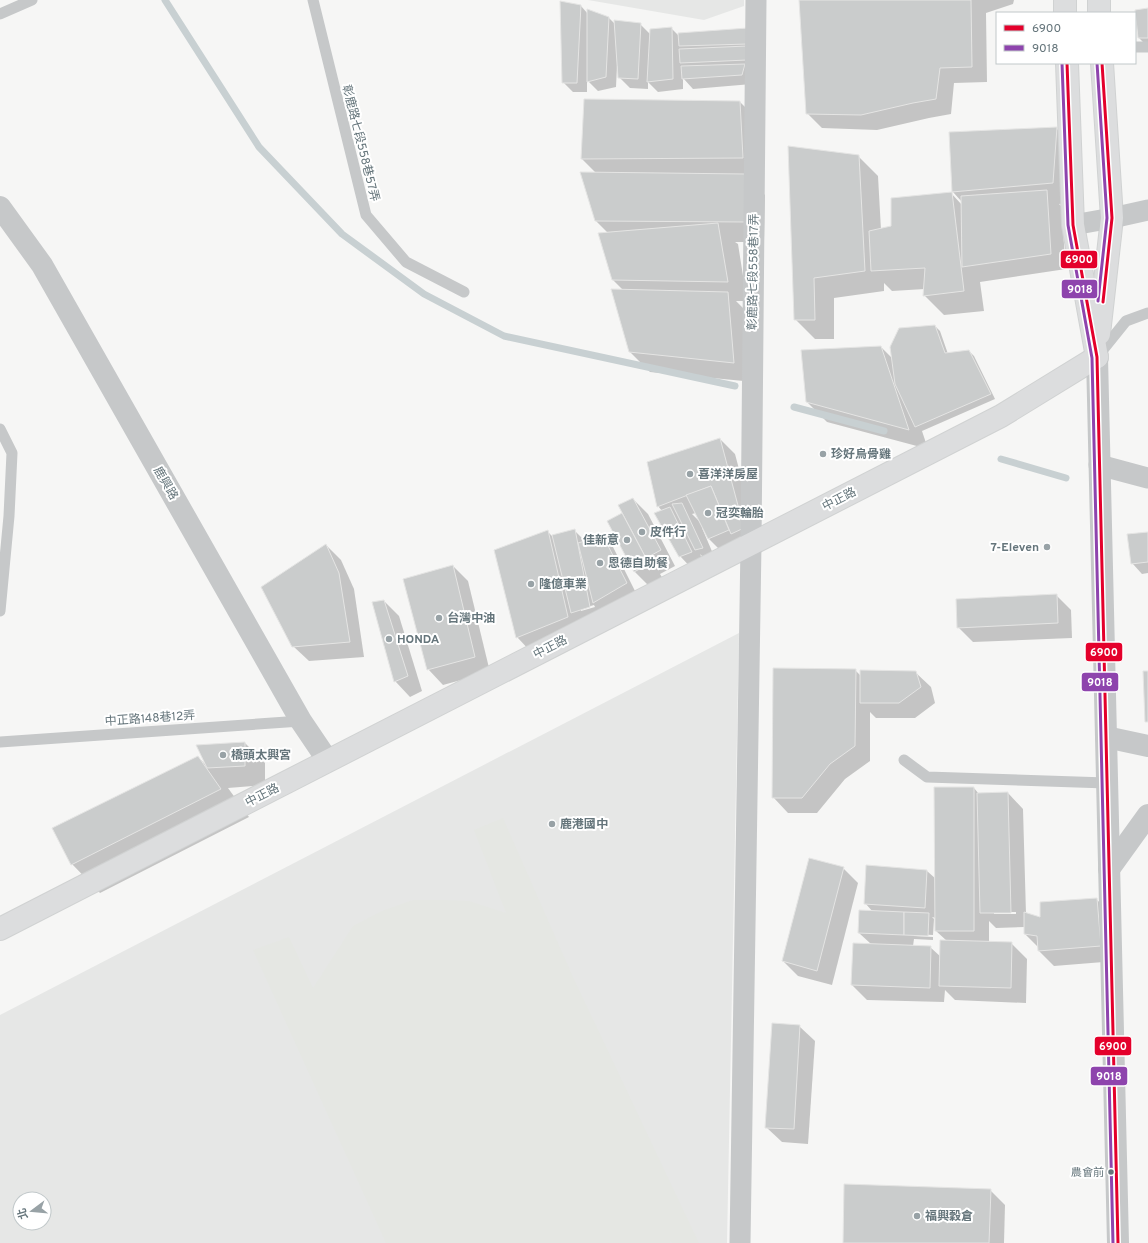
<svg xmlns="http://www.w3.org/2000/svg" width="1148" height="1243" font-family="Overpass,'Noto Sans TC',sans-serif">
	<style>
		.built { fill: #e6e7e6; fill-rule: evenodd }
		.green { fill: #e5e7e3 }
		.shadow { fill: #0003; fill-rule: evenodd }
		.lines { fill: none; stroke-linecap: round; stroke-linejoin: round }
		.stream { stroke: #c8d0d2; stroke-width: 7 }
		.building { fill: #cacccc; stroke: #e5e5e4 }
		.secondary-casing { stroke: #d0d2d2; stroke-width: 24 }
		.service { stroke: #c6c8c9; stroke-width: 11 }
		.minor { stroke: #c6c8c9; stroke-width: 21 }
		.tertiary { stroke: #c6c8c9; stroke-width: 22 }
		.secondary { stroke: #dcddde; stroke-width: 22 }
		.bus-1-casing { stroke: #fff; stroke-width: 6 }
		.bus-2-casing { stroke: #fff; stroke-width: 6 }
		.bus-1 { stroke: #e4002b; stroke-width: 3 }
		.bus-2 { stroke: #8e44ad; stroke-width: 3 }
		.poi-dot { fill: #98a2a6; stroke: #fff; stroke-width: 1.5 }
		.bus-dot { fill: #65757b; stroke: #fff; stroke-width: 1.5 }
		.labels { text-anchor: middle; stroke-width: 4; stroke-linejoin: round; paint-order: stroke }
		.bus-label { font-size: 11px; fill: #65757b; stroke: #fff; text-anchor: end }
		.street-label { font-size: 12px; fill: #65757b; stroke: #fff }
		.poi-label { font-size: 12px; font-weight: bold; fill: #65757b; stroke: #fff; text-anchor: start }
		.line-badge { stroke: #fff; stroke-width: 1.5 }
		.badge-label { font-size: 11px; text-anchor: middle; font-weight: bold; fill: #fff }
	</style>
	<rect width="100%" height="100%" fill="#f6f6f5"/>
	<!-- built -->
	<g class="built">
		<path d="M588,0h156v6l-40,14z"/>
		<path d="M739,633l-12,610h-727v-228zM20,1199h24v24h-24z"/>
	</g>
	<!-- green -->
	<path class="green" d="M503,818l70,159 126,266h-27l-2,-2v2h-284l-133,-293 36,-13 24,51 40,-62 29,-15 31,-11h30l26,1 37,12 -32,-83z"/>
	<!-- shadow -->
	<g class="shadow">
		<path d="M800,0h214l-1,4 -27,9 1,69 -33,1 -3,31 -22,4 -52,12 -55,-2 -15,-15z"/>
		<path d="M581,6l7,8 21,4 7,7 24,-1 10,10 21,-6 8,8 69,-7 4,55 -59,5 -10,-11v11l-25,3 -10,-10v7l-18,-1 -11,-11v-11h-2l-1,21 -18,4 -11,-11v12h-14l-10,-10z"/>
		<path d="M1148,9v38l-9,-9z"/>
		<path d="M740,102l20,20 -12,56 17,17 -1,47h-29l3,2 9,57h-11l12,12 6,69 -104,-10 -20,-20 -6,-61 -12,-12 -3,-45 -14,-14 1,-47 -14,-14z"/>
		<path d="M1056,128l20,20 -4,54 -13,2 2,2 5,63 -86,13 4,29 -40,4 -20,-20 1,-6 -33,2 -8,-8v8l-50,7v41h-19l-20,-20 63,-163 20,20 3,54 11,-3 59,-34 11,12v-3l-9,-10z"/>
		<path d="M935,326l5,5 8,23 21,-3 5,5 21,43 -73,32 6,18 -101,-27 -20,-20 74,-55 12,12z"/>
		<path d="M720,439l15,15 24,90 -35,10 -16,-16 -5,-10h-1l15,35 -6,2 -11,-11 6,13 -11,5 -15,-16 -18,-45 -4,-5zM696,513l4,9 -8,-8z"/>
		<path d="M633,499l15,15 27,52 -15,8 3,5 -13,8 -15,-15 -27,-51 16,-8z"/>
		<path d="M574,530l12,12 17,-5 10,10 23,46 -104,60 -15,-16 30,-106 5,5zM594,605l1,2 -14,4v-2z"/>
		<path d="M1148,533v40l-6,1 -10,-11z"/>
		<path d="M326,545l15,15 13,29 10,68 -55,4 -16,-15z"/>
		<path d="M453,566l15,15 22,91 -47,13 -15,-16z"/>
		<path d="M1056,595l15,15 1,28 -99,4 -15,-15z"/>
		<path d="M384,601l15,15 23,75 -12,6 -15,-16z"/>
		<path d="M855,670l6,6 54,-4 16,15 4,16 -20,15h-39l-6,-6v49l-25,18 -28,34h-29l-15,-16z"/>
		<path d="M245,743l20,20v22l-37,3 21,29 -149,76 -28,-29 126,-107 9,9 -10,-20z"/>
		<path d="M974,788l5,6 29,-1 15,16 3,105 16,4 54,-19 16,15 4,47 -62,5 -15,-15 -1,-4 -13,-13v-7l-29,1 -7,-7v22h22l16,16 -1,44 -71,-3 -10,-10 -1,12 -77,-2 -15,-15 19,-41 -12,-11 14,-21 -8,-9 2,-36 60,4 9,8zM994,912h22v2h-22zM932,917l4,1v13l11,10 -6,16 -11,-10 -17,-1 1,-7 19,1v-3l-19,-1v-2l19,1 1,-16z"/>
		<path d="M843,868l15,15 -26,102 -34,-9 -15,-15z"/>
		<path d="M799,1026l16,15 -7,103 -26,-2 -16,-15z"/>
		<path d="M990,1190l15,15 -1,38h-160z"/>
	</g>
	<g class="lines">
		<!-- stream -->
		<g class="stream">
			<path d="M165,0l94,147 83,87 82,60 80,42 231,50"/>
			<path d="M794,407l90,24"/>
			<path d="M1001,459l65,19"/>
		</g>
	</g>
	<!-- building -->
	<g class="building">
		<path d="M799,0h172l1,67 -32,1 -4,31 -23,4 -52,12 -55,-1z"/>
		<path d="M560,1l21,4 -4,78h-15z"/>
		<path d="M1148,8v30h-10l-3,-28z"/>
		<path d="M587,9l22,8 -3,60 -19,5z"/>
		<path d="M614,20l27,3 -3,56 -20,-1z"/>
		<path d="M672,27l1,52 -26,3 3,-53z"/>
		<path d="M748,28v16l-69,2 -1,-13z"/>
		<path d="M747,46v14l-67,3 -1,-14z"/>
		<path d="M745,64l-3,11 -60,4 -1,-13z"/>
		<path d="M584,99l156,2 3,57 -162,1z"/>
		<path d="M1057,127l-4,56 -101,9 -3,-60z"/>
		<path d="M788,146l71,9 6,116 -51,7 1,42h-21z"/>
		<path d="M580,172l165,2v48l-150,-1z"/>
		<path d="M1047,190l4,64 -89,13 -1,-71z"/>
		<path d="M952,192l12,99 -41,5 2,-28 -54,3 -2,-40 22,-5v-28z"/>
		<path d="M718,223l10,59 -116,-2 -14,-47z"/>
		<path d="M611,289l117,3 6,71 -105,-11z"/>
		<path d="M935,325l10,28 24,-3 22,44 -76,33 -20,-43 -5,-37 9,-19z"/>
		<path d="M881,346l28,84 -103,-28 -5,-52z"/>
		<path d="M720,438l24,90 -13,6 -20,-48 -54,21 -10,-45z"/>
		<path d="M711,486l18,44 -21,9 -22,-44z"/>
		<path d="M633,498l28,52 -15,8 -28,-53z"/>
		<path d="M682,503l21,45 -8,2 -23,-46z"/>
		<path d="M670,507l22,45 -13,5 -25,-44z"/>
		<path d="M622,513l27,51 -15,8 -27,-51z"/>
		<path d="M575,529l15,78 -19,6 -19,-78z"/>
		<path d="M548,530l20,87 -52,21 -22,-88z"/>
		<path d="M1148,532v30l-17,2 -4,-30z"/>
		<path d="M603,536l24,47 -34,20 -15,-60z"/>
		<path d="M326,544l13,29 11,69 -58,5 -31,-60z"/>
		<path d="M453,565l22,92 -48,13 -24,-91z"/>
		<path d="M1057,594l1,29 -101,5 -1,-29z"/>
		<path d="M384,600l24,76 -14,6 -22,-80z"/>
		<path d="M773,668l83,1 -1,77 -25,18 -28,34h-30z"/>
		<path d="M860,670l56,1 5,16 -22,16h-39z"/>
		<path d="M1143,671h5v51h-3z"/>
		<path d="M245,742v24l-38,2 -11,-23z"/>
		<path d="M198,756l23,33 -150,76 -19,-37z"/>
		<path d="M934,787h40v144h-39z"/>
		<path d="M1008,792l3,121h-31l-3,-120z"/>
		<path d="M809,858l35,9 -27,104 -35,-10z"/>
		<path d="M866,865l61,5 -2,38 -61,-4z"/>
		<path d="M1097,898l4,48 -63,5 -1,-15 -13,-2v-22l16,5v-15z"/>
		<path d="M859,910l45,2v23l-46,-2z"/>
		<path d="M904,912l25,1 -1,23 -24,-1z"/>
		<path d="M940,940l72,2 -1,46 -72,-2z"/>
		<path d="M853,943l78,3 -1,42 -79,-3z"/>
		<path d="M772,1023l28,2 -6,104 -29,-1z"/>
		<path d="M844,1184l147,5 -2,54h-146z"/>
	</g>
	<g class="lines">
		<defs>
			<g id="secondary">
				<path d="M1065,0v13"/>
				<path d="M1099,0v13"/>
				<path d="M1067,63l6,162 24,132"/>
				<path d="M1099,334l13,-116 -10,-155"/>
				<path d="M0,929l1001,-513 96,-59"/>
			</g>
		</defs>
		<!-- secondary casing -->
		<use href="#secondary" class="secondary-casing"/>
		<!-- service -->
		<g class="service">
			<path d="M313,0l53,215 40,47 58,30"/>
			<path d="M0,14l32,-14"/>
			<path d="M1135,47h13"/>
			<path d="M1097,357l29,-36 22,-8"/>
			<path d="M0,429l12,24 -3,63 -9,95"/>
			<path d="M0,742l301,-21"/>
			<path d="M904,760l23,17 180,6"/>
		</g>
		<!-- minor -->
		<g class="minor">
			<path d="M1073,225l39,-7 36,-8"/>
			<path d="M1099,465l49,13"/>
			<path d="M740,1243l11,-699 5,-544"/>
		</g>
		<!-- tertiary -->
		<g class="tertiary">
			<path d="M0,207l42,58 259,456 27,40"/>
			<path d="M1097,357l21,886"/>
			<path d="M1106,737l42,9"/>
			<path d="M1109,869l39,-54"/>
		</g>
		<!-- secondary -->
		<use href="#secondary" class="secondary"/>
		<defs>
			<g id="bus-1">
				<path d="M1067,63l6,162 24,132 21,886"/>
				<path d="M1102,63l10,155 -9,84"/>
			</g>
			<g id="bus-2">
				<path d="M1062,63l6,162 24,133 21,885"/>
				<path d="M1097,63l10,155 -9,83"/>
			</g>
		</defs>
		<!-- bus-1 casing -->
		<use href="#bus-1" class="bus-1-casing"/>
		<!-- bus-2 casing -->
		<use href="#bus-2" class="bus-2-casing"/>
		<!-- bus-1 -->
		<use href="#bus-1" class="bus-1"/>
		<!-- bus-2 -->
		<use href="#bus-2" class="bus-2"/>
	</g>
	<!-- markers -->
	<g class="poi-dot">
		<circle cx="823" cy="454" r="4"/>
		<circle cx="690" cy="474" r="4"/>
		<circle cx="708" cy="513" r="4"/>
		<circle cx="642" cy="532" r="4"/>
		<circle cx="627" cy="540" r="4"/>
		<circle cx="1047" cy="547" r="4"/>
		<circle cx="600" cy="563" r="4"/>
		<circle cx="531" cy="584" r="4"/>
		<circle cx="439" cy="618" r="4"/>
		<circle cx="389" cy="639" r="4"/>
		<circle cx="223" cy="755" r="4"/>
		<circle cx="552" cy="824" r="4"/>
		<circle cx="917" cy="1216" r="4"/>
	</g>
	<circle class="bus-dot" cx="1111" cy="1172" r="3.5"/>
	<g class="labels">
		<!-- bus labels -->
		<g class="bus-label">
			<text x="1104" y="1176">農會前</text>
		</g>
		<!-- street labels -->
		<g class="street-label">
			<text transform="translate(361 143) rotate(76)" y="4">彰鹿路七段558巷57弄</text>
			<text transform="translate(753 272) rotate(-89)" y="4">彰鹿路七段558巷17弄</text>
			<text transform="translate(166 483) rotate(60)" y="4">鹿興路</text>
			<text transform="translate(839 499) rotate(-27)" y="4">中正路</text>
			<text transform="translate(550 647) rotate(-27)" y="4">中正路</text>
			<text transform="translate(150 718) rotate(-4)" y="4">中正路148巷12弄</text>
			<text transform="translate(262 795) rotate(-27)" y="4">中正路</text>
		</g>
		<!-- poi labels -->
		<g class="poi-label">
			<text x="831" y="458">珍好烏骨雞</text>
			<text x="698" y="478">喜洋洋房屋</text>
			<text x="716" y="517">冠奕輪胎</text>
			<text x="650" y="536">皮件行</text>
			<text x="619" y="544" text-anchor="end">佳新意</text>
			<text x="1039" y="551" text-anchor="end">7-Eleven</text>
			<text x="608" y="567">恩德自助餐</text>
			<text x="539" y="588">隆億車業</text>
			<text x="447" y="622">台灣中油</text>
			<text x="397" y="643">HONDA</text>
			<text x="231" y="759">橋頭太興宮</text>
			<text x="560" y="828">鹿港國中</text>
			<text x="925" y="1220">福興穀倉</text>
		</g>
	</g>
	<g class="line-badge">
		<rect x="1060" y="250" width="38" height="19" rx="4" fill="#e4002b"/>
		<rect x="1061" y="279" width="37" height="20" rx="4" fill="#8e44ad"/>
		<rect x="1085" y="642" width="38" height="20" rx="4" fill="#e4002b"/>
		<rect x="1081" y="672" width="38" height="20" rx="4" fill="#8e44ad"/>
		<rect x="1094" y="1036" width="38" height="20" rx="4" fill="#e4002b"/>
		<rect x="1090" y="1066" width="38" height="20" rx="4" fill="#8e44ad"/>
	</g>
	<g class="badge-label">
		<text x="1079" y="263">6900</text>
		<text x="1080" y="293">9018</text>
		<text x="1104" y="656">6900</text>
		<text x="1100" y="686">9018</text>
		<text x="1113" y="1050">6900</text>
		<text x="1109" y="1080">9018</text>
	</g>
	<!-- legend -->
	<rect x="996" y="12" width="140" height="52" fill="#ffffff" stroke="#c1c8ca"/>
	<rect x="1004" y="25" width="20" height="6" fill="#e4002b" stroke="#c1c8ca"/>
	<text x="1032" y="32" font-size="12" fill="#65757b">6900</text>
	<rect x="1004" y="45" width="20" height="6" fill="#8e44ad" stroke="#c1c8ca"/>
	<text x="1032" y="52" font-size="12" fill="#65757b">9018</text>
	<!-- north arrow -->
	<g transform="translate(32 1211) rotate(254)"><circle r="19" fill="#ffffff" stroke="#c1c8ca"/>
	<path d="M0-3L7 15L0 10L-7 15Z" fill="#98a2a6"/>
	<text y="-6" font-size="11" font-weight="bold" text-anchor="middle" fill="#65757b">北</text>
	</g>
</svg>
